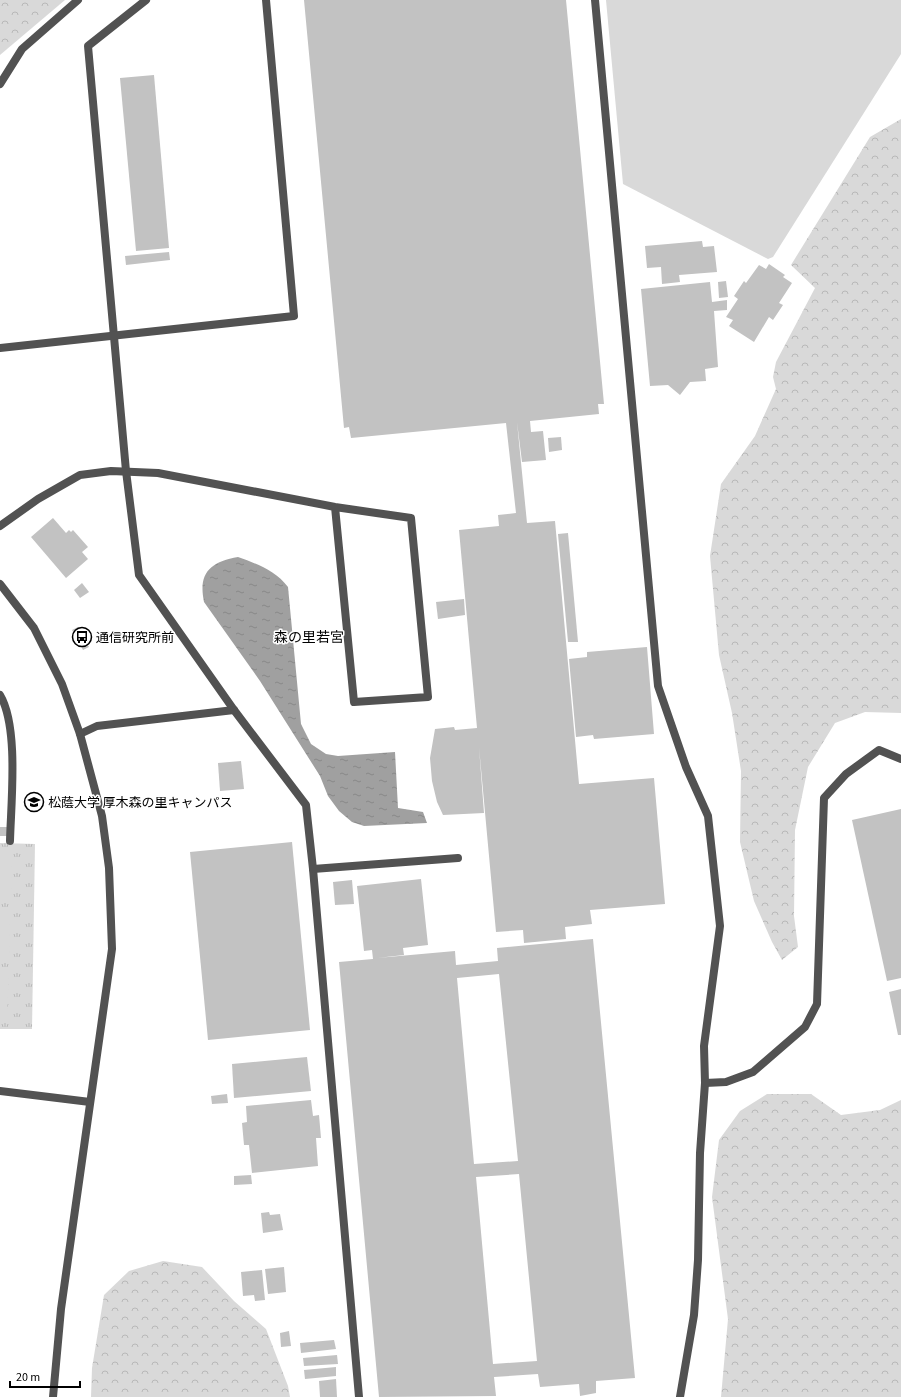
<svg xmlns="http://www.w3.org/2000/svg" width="901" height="1397" font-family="'Source Sans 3','Noto Sans JP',sans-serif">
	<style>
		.forest { fill: url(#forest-crowns) }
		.park { fill: url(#park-tufts) }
		.pitch { fill: #d9d9d9 }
		.water { fill: url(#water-ripples) }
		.building { fill: #c2c2c2; fill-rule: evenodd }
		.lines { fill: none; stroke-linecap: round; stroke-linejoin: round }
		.service { stroke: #525252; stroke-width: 8 }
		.minor { stroke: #525252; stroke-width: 8 }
		.tertiary { stroke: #525252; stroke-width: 8 }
		.labels { text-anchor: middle; stroke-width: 3; stroke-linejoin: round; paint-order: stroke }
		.poi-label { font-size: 13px; fill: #000; stroke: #fff; text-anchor: start }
		.neighbourhood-label { font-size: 14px; fill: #000; stroke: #fff }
	</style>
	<defs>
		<pattern id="forest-crowns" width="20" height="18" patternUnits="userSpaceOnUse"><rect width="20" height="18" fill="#d9d9d9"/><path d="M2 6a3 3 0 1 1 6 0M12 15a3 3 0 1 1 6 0" fill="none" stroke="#b8b8b8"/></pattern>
		<pattern id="park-tufts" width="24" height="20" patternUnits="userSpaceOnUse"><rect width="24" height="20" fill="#d9d9d9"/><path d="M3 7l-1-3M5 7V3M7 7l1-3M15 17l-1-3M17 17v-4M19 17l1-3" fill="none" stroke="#b8b8b8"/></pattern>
		<pattern id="water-ripples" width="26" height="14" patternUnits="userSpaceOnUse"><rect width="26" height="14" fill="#a0a0a0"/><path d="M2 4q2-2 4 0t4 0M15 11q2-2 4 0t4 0" fill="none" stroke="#888"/></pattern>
	</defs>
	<rect width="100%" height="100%" fill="#fff"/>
	<!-- forest -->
	<g class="forest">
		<path d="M0,0h65l-65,55z"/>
		<path d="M901,119v594l-36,-1 -30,11 -27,44 -13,63 -1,86 4,31 -16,13 -10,-18 -18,-41 -14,-59 1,-71 -9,-58 -13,-58 -9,-99 11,-72 34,-48 21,-47 -3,-12 3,-15 39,-74 -24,-23 79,-128z"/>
		<path d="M767,1094h44l30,21 39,-5 21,-10v297h-180l7,-78 -16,-122 7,-57 21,-29z"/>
		<path d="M163,1261l39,6 32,34 32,28 22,57 2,11h-199l1,-29 12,-73 25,-24z"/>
	</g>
	<!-- park -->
	<path class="park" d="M0,843l35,1 -3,185h-32z"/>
	<!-- pitch -->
	<g class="pitch">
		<path d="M606,0h295v54l-128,203 -5,2 -145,-75z"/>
		<path d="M0,861h12l-1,38h-11z"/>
		<path d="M0,918h10l-1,39 -9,-1z"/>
		<path d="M0,975l9,1 -2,38h-7z"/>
	</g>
	<!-- water -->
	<path class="water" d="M238,557c19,7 37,13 50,30l13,137 10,20 15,10 12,2 57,-4 3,56 25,4 4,11 -63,3 -12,-4 -13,-11 -11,-15 -8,-20 -60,-95 -56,-79c-6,-29 6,-40 34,-45z"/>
	<!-- building -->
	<g class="building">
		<path d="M304,0h262l38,404h-6l1,10 -69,7 1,11 12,-1 3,29 -24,2 -5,-40 10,101 28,-2 24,263 75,-6 11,126 -75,6 2,14 -27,3 1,12 -42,4 -1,-13 -27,2 -17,-185 5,66 -41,2 -6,-13 -5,-21 -2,-23 5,-29 19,-2 1,3 22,-2 -18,-198 40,-4 -1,-11 18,-2 -10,-90 -155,15 -2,-11 -5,1z"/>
		<path d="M154,75l15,173 -33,3 -16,-173z"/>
		<path d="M702,241l1,6 11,-1 3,26 -38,3 1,7 -18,2 -1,-17 -14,1 -2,-22z"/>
		<path d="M169,252l1,8 -44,5 -1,-9z"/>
		<path d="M769,264l16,11 -2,2 9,6 -13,20 4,2 -10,15 -4,-3 -15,25 -25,-16 4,-6 -7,-3 12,-18 -4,-3 10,-15 2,2 13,-18 7,4z"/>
		<path d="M726,281l2,16 -9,1 -1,-16z"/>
		<path d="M710,282l2,20 15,-2v10l-13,1 4,56 -13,2 1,12 -16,1 -10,13 -12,-10 -18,1 -9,-97z"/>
		<path d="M561,437l1,13 -13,2 -1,-14z"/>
		<path d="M53,518l13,15 3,-3 2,2 2,-2 15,17 -6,5 6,7 -22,19 -35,-41z"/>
		<path d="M568,533l10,109h-10l-10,-108z"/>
		<path d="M82,583l7,9 -9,6 -6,-8z"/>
		<path d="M464,599l1,16 -27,4 -2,-17z"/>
		<path d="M78,627l11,20 -6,3 -11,-20z"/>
		<path d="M647,647l7,87 -60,5 -1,-4 -17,2 -7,-78 18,-2v-5z"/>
		<path d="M241,761l3,28 -24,2 -2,-28z"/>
		<path d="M901,809v169l-14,3 -35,-161z"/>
		<path d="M0,827h8l-1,9h-7z"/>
		<path d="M292,842l18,188 -102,10 -18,-188z"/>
		<path d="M421,879l7,66 -25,3 1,7 -27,3 78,-7 1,14 42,-4 -1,-13 96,-9 42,439 -39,3v12l-16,3 -1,-12 -39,3 -2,-13 -44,3 2,19 -117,1 -40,-435 34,-3 -1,-9 -8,1 -7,-65zM499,974l19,187 -44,3 -17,-186zM519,1174l18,187 -44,3 -17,-187z"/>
		<path d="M352,880l2,24 -19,1 -2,-23z"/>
		<path d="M901,989v46h-3l-9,-43z"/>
		<path d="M307,1057l4,34 -77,7 -2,-34z"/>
		<path d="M227,1094l1,9 -16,1 -1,-8z"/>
		<path d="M311,1100l2,16 6,-1 2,23h-5l2,28 -66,7 -3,-28h-5l-2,-22 5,-1 -1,-16z"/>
		<path d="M251,1175l1,9 -18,1v-9z"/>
		<path d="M269,1212l1,3 10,-1 3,16 -20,3 -2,-20z"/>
		<path d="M284,1267l2,25 -18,2 -3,-25z"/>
		<path d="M262,1270l3,30 -10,1 -1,-6 -11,1 -2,-24z"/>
		<path d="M289,1331l2,15 -10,1 -1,-14z"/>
		<path d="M334,1340l2,9 -35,4 -1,-10z"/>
		<path d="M337,1355l1,9 -34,2 -1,-8z"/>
		<path d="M336,1367v9l-31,3 -1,-9z"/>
		<path d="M336,1379l1,18h-17l-1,-16z"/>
	</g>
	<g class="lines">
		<!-- service -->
		<g class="service">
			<path d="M146,0l-58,46 38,425 13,104 95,135 72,95 7,64 46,528"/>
			<path d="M595,0l63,686 28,81 22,49 12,110 -16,120 1,37 -5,70 -2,107 -4,55 -14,82"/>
			<path d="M0,84l22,-35 56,-49"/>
			<path d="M0,348l294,-32 -28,-316"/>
			<path d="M0,526l38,-27 42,-24 31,-4 47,2 177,34 76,11 17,179 -74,5 -19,-195"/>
			<path d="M0,695c19,32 11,107 10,146"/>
			<path d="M80,734l17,-8 137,-16"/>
			<path d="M313,869l145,-11"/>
			<path d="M705,1083l21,-1 27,-10 52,-45 12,-23 7,-206 22,-24 33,-24 22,9"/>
		</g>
		<!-- minor -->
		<path class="minor" d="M0,1091l90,11"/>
		<!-- tertiary -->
		<path class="tertiary" d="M0,584l34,44 28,56 18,50 22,82 7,52 3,81 -51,360 -8,88"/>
	</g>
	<!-- icons -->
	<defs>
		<symbol id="bus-ring" viewBox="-11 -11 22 22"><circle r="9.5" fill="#fff" stroke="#000" stroke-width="1.5"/><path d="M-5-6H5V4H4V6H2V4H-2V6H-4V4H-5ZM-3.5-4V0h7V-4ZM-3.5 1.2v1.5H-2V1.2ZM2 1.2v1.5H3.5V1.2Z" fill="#000"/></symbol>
		<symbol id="university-ring" viewBox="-11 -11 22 22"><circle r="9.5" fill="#fff" stroke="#000" stroke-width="1.5"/><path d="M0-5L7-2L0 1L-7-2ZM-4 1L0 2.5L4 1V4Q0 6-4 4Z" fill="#000"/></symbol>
	</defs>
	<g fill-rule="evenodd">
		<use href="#bus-ring" x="71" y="626" width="22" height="22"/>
		<use href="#university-ring" x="23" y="791" width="22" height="22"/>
	</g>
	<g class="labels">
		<!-- poi labels -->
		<g class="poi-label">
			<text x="96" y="642">通信研究所前</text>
			<text x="48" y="807">松蔭大学 厚木森の里キャンパス</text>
		</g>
		<!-- neighbourhood labels -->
		<g class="neighbourhood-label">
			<text x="309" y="642">森の里若宮</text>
		</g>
	</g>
	<!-- scale -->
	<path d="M10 1381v6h70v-6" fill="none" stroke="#000000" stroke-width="2"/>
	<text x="16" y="1381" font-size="12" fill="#000000" stroke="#ffffff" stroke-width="3" paint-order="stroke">20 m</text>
</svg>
